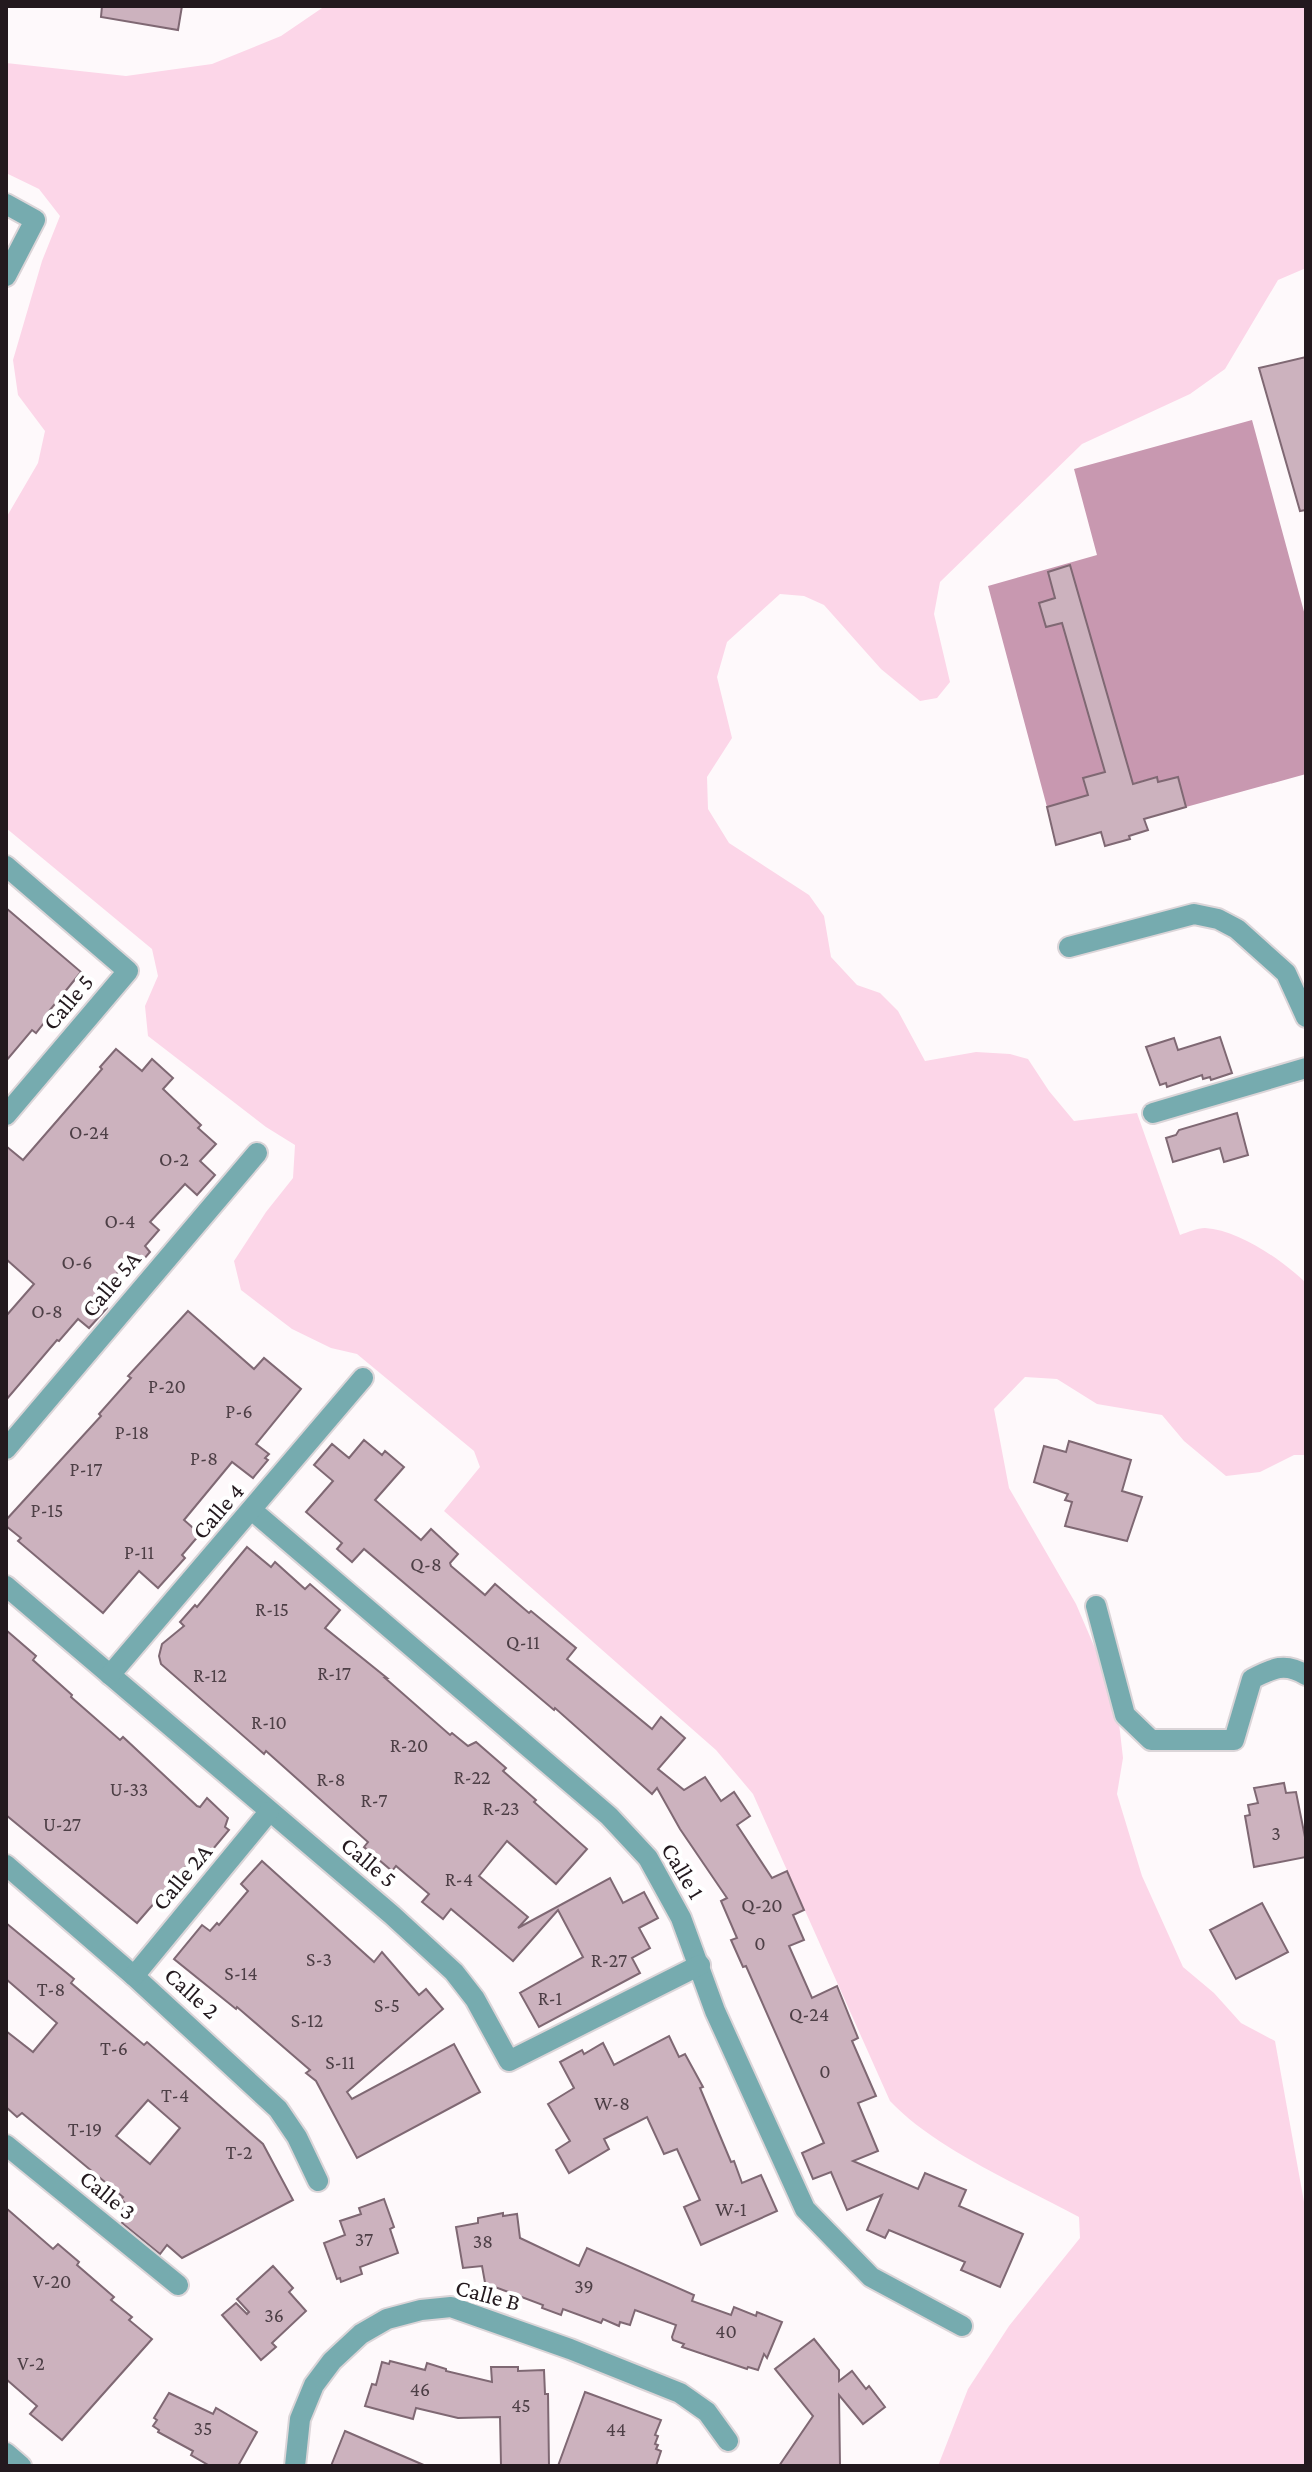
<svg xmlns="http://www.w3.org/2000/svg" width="1312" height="2472" font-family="'Crimson Pro',serif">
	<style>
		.green { fill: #fcd6e8 }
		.water { fill: #c898b0 }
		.building { fill: #ccb2be; stroke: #7f6873; stroke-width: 2; fill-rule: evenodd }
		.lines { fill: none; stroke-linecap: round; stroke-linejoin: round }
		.minor-casing { stroke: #dbd5d8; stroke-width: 24 }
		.minor { stroke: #76abaf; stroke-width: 20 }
		.labels { text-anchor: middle; stroke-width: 8; stroke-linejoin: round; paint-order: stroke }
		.number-label { font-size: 20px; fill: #4d3f46 }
		.street-label { font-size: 24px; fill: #23191e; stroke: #fff }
	</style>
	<rect width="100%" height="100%" fill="#fef9fb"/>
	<!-- green -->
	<path class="green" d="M325,6h981v262l-28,12 -53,89 -35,25 -108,50 -142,138 -6,32 16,68 -13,16 -17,3 -39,-32 -57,-64 -20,-9 -24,-2 -53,48 -10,35 15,61 -25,39 1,32 21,34 80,52 15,21 7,41 26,28 23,8 18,18 27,50 51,-9 34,2 18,5 21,32 25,30 63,-8 43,122c8,-3 17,-7 25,-7 34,2 77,32 101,55v172h-12l-34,17 -34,4 -42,-35 -22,-26 -65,-11 -40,-25 -32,-2 -31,32 15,79 67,116 40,93 7,61 -6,36 25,82 41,91 31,26 27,30 34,18 31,172v253h-368l30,-77 41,-63 71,-88 -1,-21c-59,-32 -144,-68 -189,-116l-137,-307 -37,-44 -272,-239 36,-44 -6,-16 -117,-97 -26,-6 -39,-19 -51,-39 -7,-29 32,-49 27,-34 2,-33 -29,-18 -118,-91 -3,-30 13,-30 -6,-27 -146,-121v-310l32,-55 7,-32 -27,-36 -5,-35 29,-99 18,-45 -21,-27 -33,-16v-110l120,13 86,-12 69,-28z"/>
	<!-- water -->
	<path class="water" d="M1252,420l54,199v155l-120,33 -8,-30 -20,5 -2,-5 -109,30 -59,-221 109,-31 -23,-86z"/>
	<!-- building -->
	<g class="building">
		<path d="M102,6h80l-4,24 -77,-13z"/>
		<path d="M1306,357v153l-6,1 -41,-143z"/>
		<path d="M1070,565l63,219 24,-7 1,5 20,-5 8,30 -42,12 4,11 -19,6 1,3 -25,7 -4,-14 -45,13 -9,-38 41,-12 -5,-17 22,-6 -43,-149 -16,4 -7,-24 16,-5 -7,-26z"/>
		<path d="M6,908l75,64 -36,44 2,3 -11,14 -4,-3 -26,31z"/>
		<path d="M1220,1037l12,36 -21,7 -1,-3 -7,2 -1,-4 -35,12 -1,-4 -6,2 -14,-38 28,-9 4,12z"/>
		<path d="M116,1049l26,22 10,-12 21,19 -10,11 38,36 -3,3 18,16 -16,17 15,14 -18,20 -12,-11 -35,38 9,8 -14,16 5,6 -19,22 -8,-7 -28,30 12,11 -18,20 -11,-9 -19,22 -2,-1 -51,60v-84l28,-32 -28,-25v-113l17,14 79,-91 -2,-2z"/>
		<path d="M1237,1113l11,42 -24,7 -4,-14 -47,14 -7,-24 10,-3 3,-5z"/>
		<path d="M188,1311l66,58 10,-11 37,31 -45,55 13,10 -4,4 3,2 -15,18 -21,-16 -48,58 16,14 -18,21 3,3 -27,30 -19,-17 -36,42 -85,-72 3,-3 -15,-12v-6l95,-104 -2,-2 32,-36 -3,-2z"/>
		<path d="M364,1440l18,15 3,-4 19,16 -29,33 46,40 10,-11 27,25 -8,9 1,3 34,29 10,-11 34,29 2,-2 45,37 -9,11 85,70 9,-12 24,21 -27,31 26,21 21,-13 16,24 13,-9 16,24 -13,9 35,53 15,-7 17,39 -11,5 11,25 -15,6 23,52 25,-12 21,52 -6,3 24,55 -18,7 20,48 -25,10 65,28 7,-16 14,6 27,11 -7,16 64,28 -23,53 -39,-17 4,-8 -76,-32 -4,8 -18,-8 15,-35 -35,15 -16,-38 -18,7 -11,-26 22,-10 -78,-177 -3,1 -12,-27 6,-2 -16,-37 6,-3 -47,-69 -23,-41 -5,6 -97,-86 -1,2 -190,-161 -12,13 -15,-13 5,-6 -36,-31 27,-31 -19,-16 18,-21 17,14z"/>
		<path d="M1069,1441l62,19 -9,31 20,6 -15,44 -62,-15 7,-24 -7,-2 3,-6 -34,-12 10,-36 22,6z"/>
		<path d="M247,1547l24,20 4,-5 30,27 5,-5 30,26 -15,18 62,50h-2l65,57 2,-2 16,13 8,-4 30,26 -3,3 33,29 -2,2 53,47 -31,35 -49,-43 -28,35 49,41 -10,11 92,-50 13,25 21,-11 14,26 -19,10 11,20 -18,10 8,15 -101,54 -19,-34 63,-36 -25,-47 -45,51 -62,-52 -8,10 -21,-17 7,-8 -33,-28 -4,5 -28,-24 4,-5 -102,-91 -2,3 -103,-90 -2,-8 3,-12 22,-18 -4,-4 15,-17 2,2z"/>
		<path d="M6,1630l30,26 -3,4 39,35 -1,2 49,43 3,-3 74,69 3,1 7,-9 21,20 -3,9 4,3 -21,25 -7,-6 -64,74 -131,-108z"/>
		<path d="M1284,1783l2,10 10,-1 10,50v15l-52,10 -9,-51 5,-1 -2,-10 10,-2 -4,-15z"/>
		<path d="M262,1861l112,101 8,-10 37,43 7,-6 17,20 -96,83 5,7 102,-55 26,48 -123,66 -41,-77 -10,-8 4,-3 -73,-63 -1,2 -62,-50 28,-34 8,6 7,-8 2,2 29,-34 -7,-7z"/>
		<path d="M1262,1903l26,49 -52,27 -26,-49z"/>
		<path d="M6,1923l68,56 -3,4 73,62 3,-3 116,102 30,56 -111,58 -15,-13 -7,9 -38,-31 6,-6 -7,-6 5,-7 -5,-5 2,-2 -101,-84 -5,4 -11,-10v-76l27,21 24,-29 -51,-44zM148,2100l32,28 -30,36 -34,-28z"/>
		<path d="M669,2036l10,21 6,-3 18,33 -3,1 31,74 3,-1 8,22 19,-8 16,36 -76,34 -17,-38 16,-7 -23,-51 -13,5 -17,-37 -43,22 5,10 -40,24 -13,-23 14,-9 -22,-37 26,-16 -14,-26 22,-12 2,4 19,-11 11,22z"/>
		<path d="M384,2199l10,28 -4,2 8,24 -38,14 2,7 -21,8 -1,-4 -3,1 -13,-36 21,-8 -5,-14 21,-7 -2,-6z"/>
		<path d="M6,2208l47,41 5,-5 21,18 -2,3 37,32 -3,3 21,17 -3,3 23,19 -90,101 -32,-26 7,-8 -31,-27z"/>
		<path d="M503,2213v3l14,-2 3,24 59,28 8,-18 107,47 -2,6 39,14 3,-8 22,9 1,-4 25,10 -15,36 -3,-4 -6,16 -10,-3 -1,2 -65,-22 2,-3 -11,-4 -1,-3 4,-12 -41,-15 -5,15 -10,-3 -1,4 -16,-7 -2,4 -38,-14 -2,6 -19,-7 1,-3 -48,-18 -9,1 -4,-22 -19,2 -7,-41 22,-4v-5z"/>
		<path d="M273,2266l20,22 -4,4 17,19 -34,32 4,4 -15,13 -39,-45 14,-12 11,11 2,-2 -12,-13z"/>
		<path d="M814,2339l25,31v11l13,-10 14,18 3,-3 16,21 -22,17 -24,-29 1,71h-61l34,-50 -38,-47z"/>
		<path d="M390,2361l35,9 2,-7 19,6v2l46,11 -1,-15h27v4l26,-1 1,24h3l1,72h-48l-1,-49 -42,1 -42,-10 -3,11 -48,-13 7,-22 4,1 6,-23 7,2z"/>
		<path d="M585,2392l76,28 -6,15 3,1 -3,8 3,1 -2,4 5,2 -5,15h-98z"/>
		<path d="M169,2393l44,21 3,-6 41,24 -19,34h-28l-19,-11 2,-4 -35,-19 1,-2 -6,-4 4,-6 -3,-2z"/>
		<path d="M345,2431l81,35h-95z"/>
	</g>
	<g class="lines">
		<defs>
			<g id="minor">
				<path d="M6,204l29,16 -29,56"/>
				<path d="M6,866l122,105 -122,144"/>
				<path d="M1069,947l125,-33 24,5 19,10 49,44 20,44"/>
				<path d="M1153,1113l153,-45"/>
				<path d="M6,1449l251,-296"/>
				<path d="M253,1511l356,305 39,42 33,60 34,93 90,198 66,68 91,49"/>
				<path d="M6,1586l386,329 62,57 21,27 34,62 191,-96"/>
				<path d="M1096,1606l29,109 26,25h83l18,-61c21,-11 33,-17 54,-4"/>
				<path d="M110,1675l253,-297"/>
				<path d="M6,1865l128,111 144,133 19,28 21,44"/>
				<path d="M134,1976l135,-164"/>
				<path d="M6,2145l172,140"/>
				<path d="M6,2453l15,13"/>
				<path d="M295,2466l5,-47 14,-34 18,-24 29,-27 26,-15 34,-9 30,-3 119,42 110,44 27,19 21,29"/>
			</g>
		</defs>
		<!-- minor casing -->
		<use href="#minor" class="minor-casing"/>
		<!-- minor -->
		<use href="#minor" class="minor"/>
	</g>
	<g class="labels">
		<!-- number labels -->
		<g class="number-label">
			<text x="89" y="1139">O-24</text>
			<text x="174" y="1166">O-2</text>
			<text x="120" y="1228">O-4</text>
			<text x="77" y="1269">O-6</text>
			<text x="47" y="1318">O-8</text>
			<text x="167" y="1393">P-20</text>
			<text x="239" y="1418">P-6</text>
			<text x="132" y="1439">P-18</text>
			<text x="204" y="1465">P-8</text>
			<text x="86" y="1476">P-17</text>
			<text x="47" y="1517">P-15</text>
			<text x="139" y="1559">P-11</text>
			<text x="426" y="1571">Q-8</text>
			<text x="272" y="1616">R-15</text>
			<text x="523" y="1649">Q-11</text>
			<text x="334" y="1680">R-17</text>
			<text x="210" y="1682">R-12</text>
			<text x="269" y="1729">R-10</text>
			<text x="409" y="1752">R-20</text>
			<text x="472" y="1784">R-22</text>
			<text x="331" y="1786">R-8</text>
			<text x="129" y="1796">U-33</text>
			<text x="374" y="1807">R-7</text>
			<text x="501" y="1815">R-23</text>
			<text x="62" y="1831">U-27</text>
			<text x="1276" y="1840">3</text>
			<text x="459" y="1886">R-4</text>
			<text x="762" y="1912">Q-20</text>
			<text x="760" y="1950">0</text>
			<text x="319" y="1966">S-3</text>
			<text x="609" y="1967">R-27</text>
			<text x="241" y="1980">S-14</text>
			<text x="51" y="1996">T-8</text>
			<text x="550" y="2005">R-1</text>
			<text x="387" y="2012">S-5</text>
			<text x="809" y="2021">Q-24</text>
			<text x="307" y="2027">S-12</text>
			<text x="114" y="2055">T-6</text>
			<text x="340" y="2069">S-11</text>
			<text x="825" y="2078">0</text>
			<text x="175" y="2102">T-4</text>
			<text x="612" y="2110">W-8</text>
			<text x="85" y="2136">T-19</text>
			<text x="239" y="2159">T-2</text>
			<text x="731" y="2216">W-1</text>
			<text x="364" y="2246">37</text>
			<text x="483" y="2248">38</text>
			<text x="52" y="2288">V-20</text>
			<text x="584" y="2293">39</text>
			<text x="274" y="2322">36</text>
			<text x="726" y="2338">40</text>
			<text x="31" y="2370">V-2</text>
			<text x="420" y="2396">46</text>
			<text x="521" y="2412">45</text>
			<text x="203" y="2435">35</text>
			<text x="616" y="2436">44</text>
		</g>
		<!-- street labels -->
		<g class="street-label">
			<text transform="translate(68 1002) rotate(-50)" y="8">Calle 5</text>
			<text transform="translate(111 1284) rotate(-50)" y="8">Calle 5A</text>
			<text transform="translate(218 1511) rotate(-49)" y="8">Calle 4</text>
			<text transform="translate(369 1862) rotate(40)" y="8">Calle 5</text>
			<text transform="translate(683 1871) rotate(59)" y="8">Calle 1</text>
			<text transform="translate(182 1877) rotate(-50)" y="8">Calle 2A</text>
			<text transform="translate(192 1993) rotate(42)" y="8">Calle 2</text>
			<text transform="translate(108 2195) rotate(39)" y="8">Calle 3</text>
			<text transform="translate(488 2295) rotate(15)" y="8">Calle B</text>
		</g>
	</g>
	<!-- border -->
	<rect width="1312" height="2472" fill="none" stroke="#23191e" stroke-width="16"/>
</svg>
